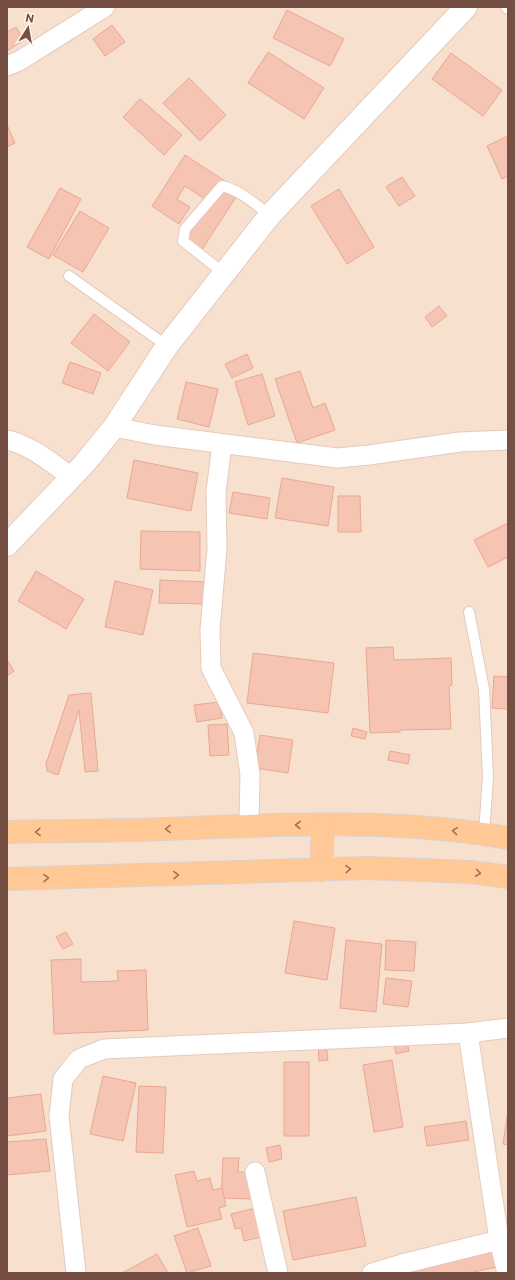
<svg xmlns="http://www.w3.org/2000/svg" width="515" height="1280" font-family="Commissioner,sans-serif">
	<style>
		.residential { fill: #f8e0cf }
		.building { fill: #f6c4b3; stroke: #eaa792 }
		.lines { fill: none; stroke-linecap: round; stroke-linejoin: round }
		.service-casing { stroke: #e5cabd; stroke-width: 12 }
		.minor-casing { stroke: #e5cabd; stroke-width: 21 }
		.tertiary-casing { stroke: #e5cabd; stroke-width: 24 }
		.primary-casing { stroke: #dbd1ce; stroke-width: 24 }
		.service { stroke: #fff; stroke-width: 10 }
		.minor { stroke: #fff; stroke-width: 19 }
		.tertiary { stroke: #fff; stroke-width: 22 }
		.primary { stroke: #ffc894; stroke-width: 22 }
		.oneway { stroke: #9f735c }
	</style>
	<rect width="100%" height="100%" fill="#feedde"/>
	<!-- residential -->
	<rect class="residential" x="7" y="7" width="501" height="1266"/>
	<!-- building -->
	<g class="building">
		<path d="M287,10l57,29 -14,27 -57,-28z"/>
		<path d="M112,25l13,17 -20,14 -12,-17z"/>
		<path d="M16,27l8,13 -17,11v-19z"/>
		<path d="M268,52l56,36 -20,31 -56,-36z"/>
		<path d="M451,53l51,37 -19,26 -51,-37z"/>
		<path d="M189,78l37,37 -26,26 -37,-38z"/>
		<path d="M140,99l42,36 -18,20 -41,-38z"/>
		<path d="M7,125l8,18 -8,4z"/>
		<path d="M508,136v40l-6,3 -15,-33z"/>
		<path d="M185,155l55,36 -39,60 -20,-13 24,-39 -20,-13 -8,13 13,8 -11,17 -27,-18z"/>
		<path d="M402,177l13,19 -16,10 -13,-19z"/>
		<path d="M60,188l21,11 -32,60 -22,-12z"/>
		<path d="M339,189l35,58 -27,17 -36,-58z"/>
		<path d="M80,211l29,17 -26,44 -30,-17z"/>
		<path d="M439,306l8,10 -15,11 -7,-10z"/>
		<path d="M94,314l36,28 -22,29 -37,-28z"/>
		<path d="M247,354l6,14 -21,10 -7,-14z"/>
		<path d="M70,362l31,11 -8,21 -31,-11z"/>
		<path d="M300,371l13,37 12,-5 10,27 -38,13 -22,-64z"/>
		<path d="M262,374l13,42 -27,9 -13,-43z"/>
		<path d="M186,382l32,7 -9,38 -32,-8z"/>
		<path d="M134,460l64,13 -7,38 -64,-13z"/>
		<path d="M282,478l52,9 -6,39 -53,-8z"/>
		<path d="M233,492l37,6 -3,21 -38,-6z"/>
		<path d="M338,496h22l1,36h-23z"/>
		<path d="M508,523v34l-20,10 -14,-27z"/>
		<path d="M141,531l59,1v39l-60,-2z"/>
		<path d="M36,571l48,28 -18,30 -48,-28z"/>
		<path d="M160,580l48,2 -1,22 -48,-1z"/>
		<path d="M115,581l38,9 -10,45 -38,-8z"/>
		<path d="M393,647l1,13 57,-2 1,27 -3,1 2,43 -51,1v2l-30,1 -4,-85z"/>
		<path d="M253,653l81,10 -6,50 -81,-10z"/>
		<path d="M7,660l7,11 -7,5z"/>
		<path d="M494,676l14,1v32l-16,-1z"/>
		<path d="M91,693l7,78 -13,1 -6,-62 -21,65 -11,-4 -1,-7 23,-69z"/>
		<path d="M219,702l3,16 -25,4 -3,-17z"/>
		<path d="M227,724l2,31 -19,1 -2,-31z"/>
		<path d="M353,728l14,4 -2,7 -14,-3z"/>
		<path d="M260,735l33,5 -5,33 -33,-5z"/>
		<path d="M390,751l20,4 -2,9 -20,-4z"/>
		<path d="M294,921l41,7 -8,52 -42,-7z"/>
		<path d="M66,932l7,12 -10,5 -7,-12z"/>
		<path d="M346,940l36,4 -6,68 -36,-4z"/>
		<path d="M386,940l30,2 -2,29 -29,-1z"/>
		<path d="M81,959v23l37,-1 -1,-10 29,-1 2,60 -94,4 -3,-74z"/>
		<path d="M386,978l26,3 -4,26 -25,-3z"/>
		<path d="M407,1042l2,9 -13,3 -2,-9z"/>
		<path d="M318,1043h8l2,17 -9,1z"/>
		<path d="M392,1060l11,67 -29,5 -11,-67z"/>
		<rect x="284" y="1062" width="25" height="74"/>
		<path d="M103,1076l33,7 -13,58 -33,-7z"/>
		<path d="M139,1086l27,1 -3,66 -27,-1z"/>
		<path d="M41,1094l5,37 -39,5v-38z"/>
		<path d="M508,1110v35l-5,-1z"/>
		<path d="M466,1121l3,19 -42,6 -3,-19z"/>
		<path d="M46,1139l4,32 -43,4v-33z"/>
		<path d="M280,1145l2,14 -13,3 -3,-14z"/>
		<path d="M223,1158h16l-1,14h16l-1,27 -32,-1z"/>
		<path d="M194,1171l3,10 13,-3 3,12 9,-2 4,18 -7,2 3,11 -35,8 -12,-52z"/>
		<path d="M356,1197l10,49 -73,14 -10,-49z"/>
		<path d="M259,1207l7,29 -22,5 -3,-13 -6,1 -4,-15z"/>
		<path d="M198,1228l13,38 -24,7 -13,-37z"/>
		<path d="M493,1252l4,15 -28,6h-61v-2z"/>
		<path d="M157,1254l11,19h-46z"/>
	</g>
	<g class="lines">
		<defs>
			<g id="service">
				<path d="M506,7l2,2"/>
				<path d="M225,274l-42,-33 2,-12 37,-43c18,4 34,19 48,29"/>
				<path d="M69,276l98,70"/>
				<path d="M469,612l15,77 4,88 -4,57"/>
			</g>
			<g id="minor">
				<path d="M7,66l12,-5 86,-54"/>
				<path d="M114,427l41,8 182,23 32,-3 91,-13 48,-2"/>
				<path d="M7,440c24,5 44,23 65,37"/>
				<path d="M222,444l-6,48 1,57 -7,81 1,38 33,65 6,42 -1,50"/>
				<path d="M468,1033l31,207 8,33"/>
				<path d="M255,1172l23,101"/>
				<path d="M76,1273l-17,-157 4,-37 16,-20 25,-10 364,-16 40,-5"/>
				<path d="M372,1273l30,-9 97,-24"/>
			</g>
			<path id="tertiary" d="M7,545l77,-81 30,-37 53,-81 103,-131 196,-208"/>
			<g id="primary">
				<path d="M7,832c61,-1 123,-1 184,-4 105,-4 213,-9 317,10"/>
				<path d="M321,870l2,-45"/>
				<path d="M7,879l360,-11 104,4 37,5"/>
			</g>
		</defs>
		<!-- service casing -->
		<use href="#service" class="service-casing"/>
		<!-- minor casing -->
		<use href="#minor" class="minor-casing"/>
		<!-- tertiary casing -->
		<use href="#tertiary" class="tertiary-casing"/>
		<!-- primary casing -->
		<use href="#primary" class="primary-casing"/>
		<!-- service -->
		<use href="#service" class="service"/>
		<!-- minor -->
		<use href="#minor" class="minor"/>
		<!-- tertiary -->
		<use href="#tertiary" class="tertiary"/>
		<!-- primary -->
		<use href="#primary" class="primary"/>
	</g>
	<!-- one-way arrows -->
	<defs><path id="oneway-chevron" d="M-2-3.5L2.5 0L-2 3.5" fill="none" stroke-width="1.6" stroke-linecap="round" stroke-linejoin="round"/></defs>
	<g class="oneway">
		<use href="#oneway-chevron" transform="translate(298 825) rotate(-180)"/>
		<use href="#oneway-chevron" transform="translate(168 829) rotate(179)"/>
		<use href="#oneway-chevron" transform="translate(455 831) rotate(-175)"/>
		<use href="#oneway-chevron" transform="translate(38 832) rotate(179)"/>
		<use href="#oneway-chevron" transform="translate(348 869) rotate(-3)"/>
		<use href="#oneway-chevron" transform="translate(478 873) rotate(8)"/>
		<use href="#oneway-chevron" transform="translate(176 875) rotate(-2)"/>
		<use href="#oneway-chevron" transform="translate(46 878) rotate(-1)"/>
	</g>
	<!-- border -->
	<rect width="515" height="1280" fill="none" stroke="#764f44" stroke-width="16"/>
	<!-- north arrow -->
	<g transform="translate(28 28) rotate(11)" stroke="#fff2e6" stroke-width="3" paint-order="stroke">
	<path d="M0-3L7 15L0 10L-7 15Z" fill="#764f44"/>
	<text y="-6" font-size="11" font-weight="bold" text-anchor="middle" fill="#764f44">N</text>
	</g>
</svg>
